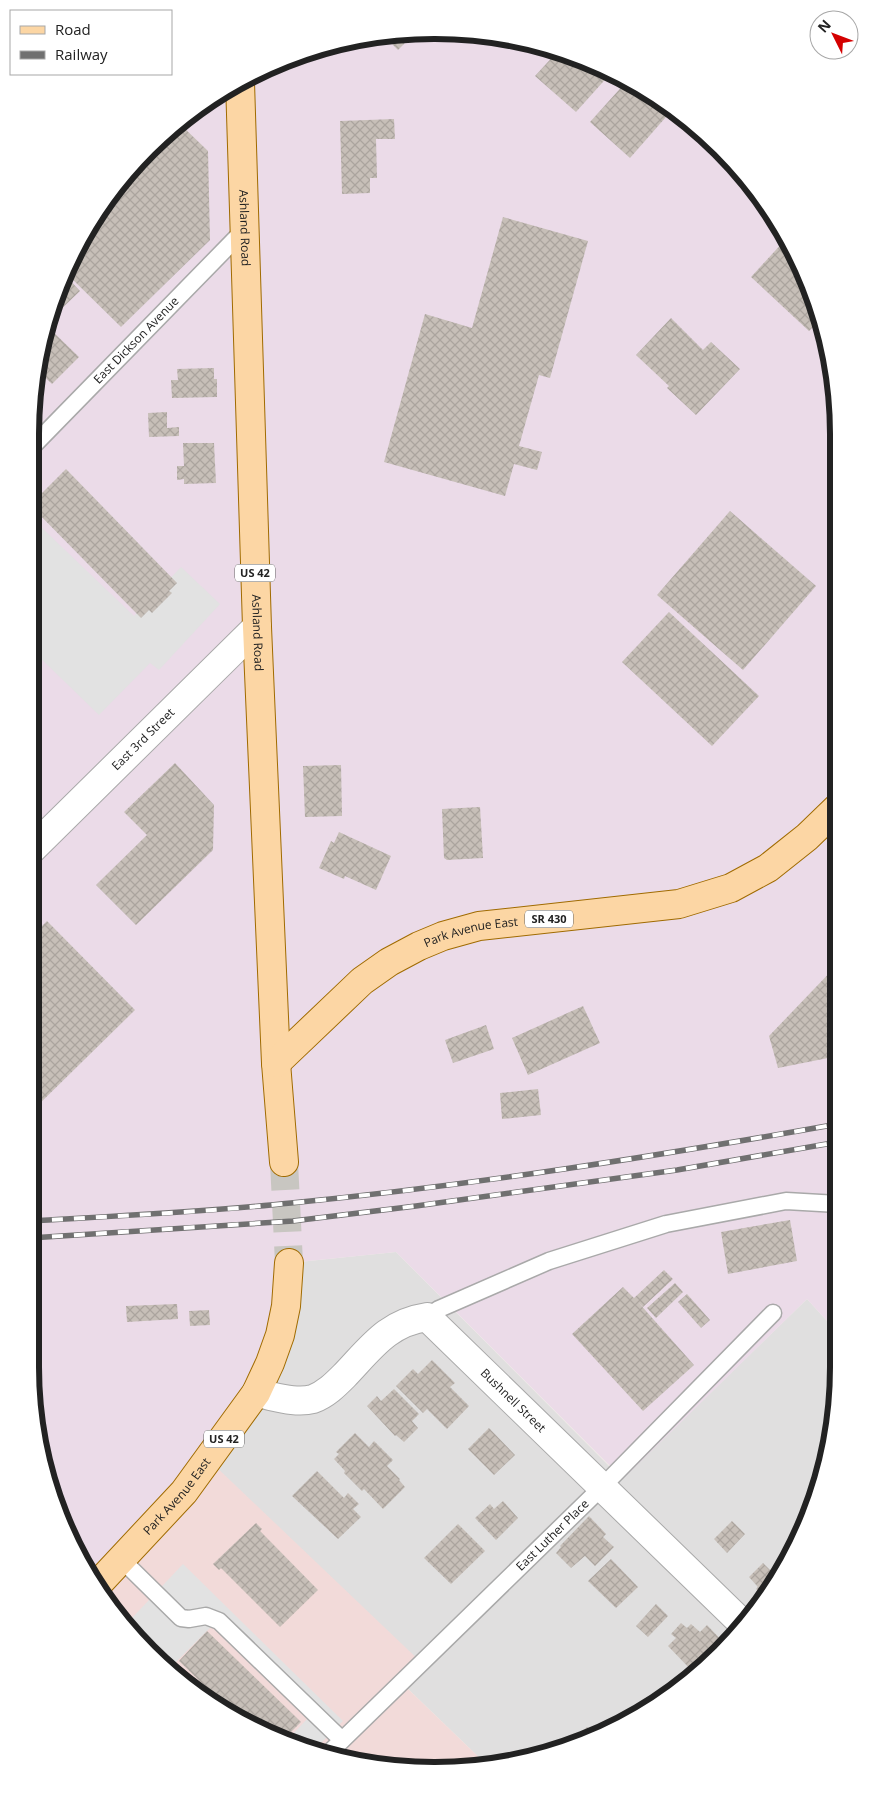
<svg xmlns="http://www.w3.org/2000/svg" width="869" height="1801" font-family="'Open Sans',sans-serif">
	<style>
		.residential { fill: #e0dfdf }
		.commercial { fill: #f2dad9 }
		.industrial { fill: #ebdbe8 }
		.parking { fill: #e2e2e2 }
		.building { fill: url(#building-cross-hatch) }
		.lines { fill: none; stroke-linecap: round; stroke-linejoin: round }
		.primary-tunnel { stroke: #c8c6c1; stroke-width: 28; stroke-dasharray: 28 14; stroke-linecap: butt }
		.service-casing { stroke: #a9a9a9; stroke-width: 19 }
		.minor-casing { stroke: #a9a9a9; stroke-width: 30 }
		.primary-casing { stroke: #a06b00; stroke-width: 30 }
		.service { stroke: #fff; stroke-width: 16 }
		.minor { stroke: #fff; stroke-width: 28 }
		.primary { stroke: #fcd6a4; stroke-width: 28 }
		.rail-casing { stroke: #707070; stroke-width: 5.5 }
		.rail { stroke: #fff; stroke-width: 4; stroke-dasharray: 11; stroke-linecap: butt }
		.labels { text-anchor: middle; stroke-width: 5; stroke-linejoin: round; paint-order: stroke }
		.shield { fill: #fff; stroke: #646464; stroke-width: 1 }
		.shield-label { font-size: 11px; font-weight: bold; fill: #222 }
		.street-label { font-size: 12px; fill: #222; stroke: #fff }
		.rim { fill: none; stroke: #222; stroke-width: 6 }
	</style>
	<defs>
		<pattern id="building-cross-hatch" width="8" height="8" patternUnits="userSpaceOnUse" patternTransform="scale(1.25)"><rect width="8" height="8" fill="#c7bfb8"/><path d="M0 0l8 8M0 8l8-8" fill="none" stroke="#aba49e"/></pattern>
	</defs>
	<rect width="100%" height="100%" fill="#f2efe9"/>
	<!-- residential -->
	<path class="residential" d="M396,1252l226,227 185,-180 32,35v33l-8,79 -23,76 -70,111 -57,54 -67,42 -125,38 -83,-80 -195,-225 78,-199z"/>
	<!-- commercial -->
	<path class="commercial" d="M211,1462l214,204 -19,21 83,80 -134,-4 -123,-46 -64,-47 -54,-57 -16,-29z"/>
	<!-- industrial -->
	<path class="industrial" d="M435,30l79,8 76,23 91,52 74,75 53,91 27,102 4,953 -32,-35 -184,180 -227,-227 -107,11 -19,100 -172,221 -46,-87 -22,-131v-932l8,-79 23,-76 37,-69 51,-62 61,-50 70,-37 76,-23z"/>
	<!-- parking -->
	<g class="parking">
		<path d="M30,525l6,5 4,-4 94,90 47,-49 39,37 -61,66 -9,-7 -51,52 -69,-67z"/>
		<path d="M183,1564l160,157 -27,27 -27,-10 19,-20 -95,-93 -38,38 -44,-44z"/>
	</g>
	<!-- building -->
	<g class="building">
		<path d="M416,32l-18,18 -15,-15z"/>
		<path d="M558,51l32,10 21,12 -35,39 -41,-36z"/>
		<path d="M626,82l47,27 -43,49 -40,-36z"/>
		<path d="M394,119l1,20h-19l1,39h-7v15l-28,1 -2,-73z"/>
		<path d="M179,123l29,28 2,89 -89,87 -56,-55 33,-62 51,-62z"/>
		<path d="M503,217l85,24 -38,137 -11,-3 -20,71 23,6 -5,18 -23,-6 -9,32 -121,-34 41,-148 47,14z"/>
		<path d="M785,240l23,39 11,42 -10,10 -58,-54z"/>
		<path d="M64,274l16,17 -25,24 -4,-4z"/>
		<path d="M671,318l32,32 8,-8 29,27 -44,46 -29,-27 2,-2 -33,-31z"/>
		<path d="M47,326l32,31 -27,27 -16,-15 2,-14z"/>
		<path d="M214,368v11h3v18l-45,1 -1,-18h7l-1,-11z"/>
		<path d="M33,409l6,6 -8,8 1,-6z"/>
		<path d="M167,412v16l12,-1v9l-30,1 -1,-24z"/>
		<path d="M183,443h31l2,40 -32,1v-5l-7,1v-14h7z"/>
		<path d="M66,469l111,114 -8,8 3,2 -20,20 -3,-3 -8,8 -111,-113z"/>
		<path d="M730,511l86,75 -73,84 -86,-75z"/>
		<path d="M669,612l90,84 -47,50 -90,-84z"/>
		<path d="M175,763l39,42 -1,45 -77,75 -40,-40 51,-50 -23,-23z"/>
		<path d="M341,765l1,51 -37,1 -2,-51z"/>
		<path d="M480,807l3,51 -36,2 -3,-2 -2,-49z"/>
		<path d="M339,832l52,24 -15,34 -31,-14 -1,3 -25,-11 12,-27 3,2z"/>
		<path d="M47,921l88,89 -105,103v-175z"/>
		<path d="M838,964v92l-60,12 -9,-32z"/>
		<path d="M583,1006l17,37 -72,32 -16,-37z"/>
		<path d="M486,1025l8,24 -41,14 -8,-23z"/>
		<path d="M538,1089l3,26 -39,4 -2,-26z"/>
		<path d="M790,1220l7,41 -69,13 -7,-42z"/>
		<path d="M664,1270l9,9 -30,28 -5,-5 56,63 -51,46 -71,-77 51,-47 11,11z"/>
		<path d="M675,1283l8,9 -27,26 -9,-10z"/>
		<path d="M687,1294l23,26 -9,8 -23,-26z"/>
		<path d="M177,1304l1,15 -51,3 -1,-16z"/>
		<path d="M209,1310l1,15 -20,1 -1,-15z"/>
		<path d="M432,1360l23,23 -5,4 19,19 -22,23 -20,-20 -4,4 -27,-27 17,-17 5,5z"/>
		<path d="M394,1389l25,25 -7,7 6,7 -14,14 -8,-7 -1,1 -28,-30 10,-10 4,5z"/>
		<path d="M489,1428l26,27 -21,20 -26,-26z"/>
		<path d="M355,1433l14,14 5,-6 19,19 -6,6 13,13 -1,1 6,7 -22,22 -19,-20 -2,2 -18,-18 1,-2 -11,-12 5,-5 -3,-2z"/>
		<path d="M317,1471l27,27 4,-5 11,11 -6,5 8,8 -23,22 -46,-43z"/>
		<path d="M51,1490l10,11 -5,5 -4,-9z"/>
		<path d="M503,1501l15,17 -22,22 -21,-22 15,-14 4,5z"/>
		<path d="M589,1516l17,18 -3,3 11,10 -19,19 -10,-10 -14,12 -15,-15 5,-6 -1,-1z"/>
		<path d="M732,1521l13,13 -18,19 -13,-14z"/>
		<path d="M256,1523l6,6 -2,2 58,59 -38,37 -59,-59 -2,2 -6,-6z"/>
		<path d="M458,1524l27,27 -34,33 -27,-26z"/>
		<path d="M611,1559l27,28 -22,21 -28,-27z"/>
		<path d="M780,1561l2,2 -19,32 -7,-6 2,-2 -9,-10 14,-14 7,7z"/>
		<path d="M656,1604l12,12 -20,21 -12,-11z"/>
		<path d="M681,1623l6,5 4,-4 9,8 7,-7 19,20 -31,29 -27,-28 8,-8 -5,-4z"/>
		<path d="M207,1631l94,91 -15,15 -46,-17 -61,-59z"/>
		<path d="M587,1727l8,8 -24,7z"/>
	</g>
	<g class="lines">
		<!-- primary-tunnel -->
		<path class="primary-tunnel" d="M284,1162l5,101"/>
		<defs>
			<g id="service">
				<path id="s1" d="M30,449l213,-218"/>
				<path d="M427,1317l12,-8 110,-48 117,-37 120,-23 52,3"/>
				<path d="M121,1559l60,59 8,1 17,-3 13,5 123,119"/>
				<path id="s2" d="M329,1753l273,-266 171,-174"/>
			</g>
			<g id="minor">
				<path id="s3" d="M30,851l227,-224"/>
				<path id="s4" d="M256,1393c18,3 39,11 57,6 13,-5 22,-14 31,-23 27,-28 43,-53 83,-59l317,308"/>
			</g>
			<g id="primary">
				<path id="s5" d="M240,82l17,545 19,436 8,99"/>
				<path id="s6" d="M276,1063l86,-82 27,-19 30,-16 24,-10 36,-10 200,-22 52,-16 37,-20 39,-31 30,-29"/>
				<path id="s7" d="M98,1584l86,-92 72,-99 14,-30 10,-28 6,-29 3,-43"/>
			</g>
		</defs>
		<!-- service casing -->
		<use href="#service" class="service-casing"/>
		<!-- minor casing -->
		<use href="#minor" class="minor-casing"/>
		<!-- primary casing -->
		<use href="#primary" class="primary-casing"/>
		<!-- service -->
		<use href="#service" class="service"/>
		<!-- minor -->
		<use href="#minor" class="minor"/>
		<!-- primary -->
		<use href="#primary" class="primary"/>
		<defs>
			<g id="rail">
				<path d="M30,1221c87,-5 175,-9 261,-18 184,-18 366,-47 547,-79"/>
				<path d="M30,1238l263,-17 123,-15 261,-36 161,-28"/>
			</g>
		</defs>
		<!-- rail casing -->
		<use href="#rail" class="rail-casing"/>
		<!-- rail -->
		<use href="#rail" class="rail"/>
	</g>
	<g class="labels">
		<!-- shield labels -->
		<g class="shield">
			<rect x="235" y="564.5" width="40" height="17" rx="4"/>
			<rect x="525" y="910.5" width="48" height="17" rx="4"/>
			<rect x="204" y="1430.5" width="40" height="17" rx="4"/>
		</g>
		<g class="shield-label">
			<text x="255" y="577">US 42</text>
			<text x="549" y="923">SR 430</text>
			<text x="224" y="1443">US 42</text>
		</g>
		<!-- street labels -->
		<g class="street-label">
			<text dy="4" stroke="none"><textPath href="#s5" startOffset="146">Ashland Road</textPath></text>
			<text dy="4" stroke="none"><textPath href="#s1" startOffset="152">East Dickson Avenue</textPath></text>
			<text dy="4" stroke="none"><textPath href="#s5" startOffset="551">Ashland Road</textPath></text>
			<text dy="4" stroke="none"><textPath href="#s3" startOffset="159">East 3rd Street</textPath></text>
			<text dy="4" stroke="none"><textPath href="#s6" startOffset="240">Park Avenue East</textPath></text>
			<text dy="4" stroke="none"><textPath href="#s4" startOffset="321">Bushnell Street</textPath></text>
			<text dy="4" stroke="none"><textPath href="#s7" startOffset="118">Park Avenue East</textPath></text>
			<text dy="4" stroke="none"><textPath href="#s2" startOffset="312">East Luther Place</textPath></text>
		</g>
	</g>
	<!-- crop -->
	<path d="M0 0H869V1801H0ZM434 39H435A395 395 0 0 1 830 434V1367A395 395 0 0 1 435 1762H434A395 395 0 0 1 39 1367V434A395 395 0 0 1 434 39Z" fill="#fff" fill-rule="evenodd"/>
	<path class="rim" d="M434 39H435A395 395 0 0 1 830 434V1367A395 395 0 0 1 435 1762H434A395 395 0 0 1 39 1367V434A395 395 0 0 1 434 39Z"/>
	<!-- legend -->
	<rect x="10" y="10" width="162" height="65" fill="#ffffff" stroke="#a7a7a7"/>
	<rect x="20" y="26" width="25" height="8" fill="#fcd6a4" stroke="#a7a7a7"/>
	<text x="55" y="35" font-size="15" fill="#222222">Road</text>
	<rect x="20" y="51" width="25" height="8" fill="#707070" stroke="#a7a7a7"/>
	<text x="55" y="60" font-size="15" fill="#222222">Railway</text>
	<!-- north arrow -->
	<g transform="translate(834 35) rotate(312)"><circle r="24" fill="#ffffff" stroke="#a7a7a7"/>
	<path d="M0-4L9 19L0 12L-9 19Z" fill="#d40000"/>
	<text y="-8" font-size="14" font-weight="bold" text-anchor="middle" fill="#222222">N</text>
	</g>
</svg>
